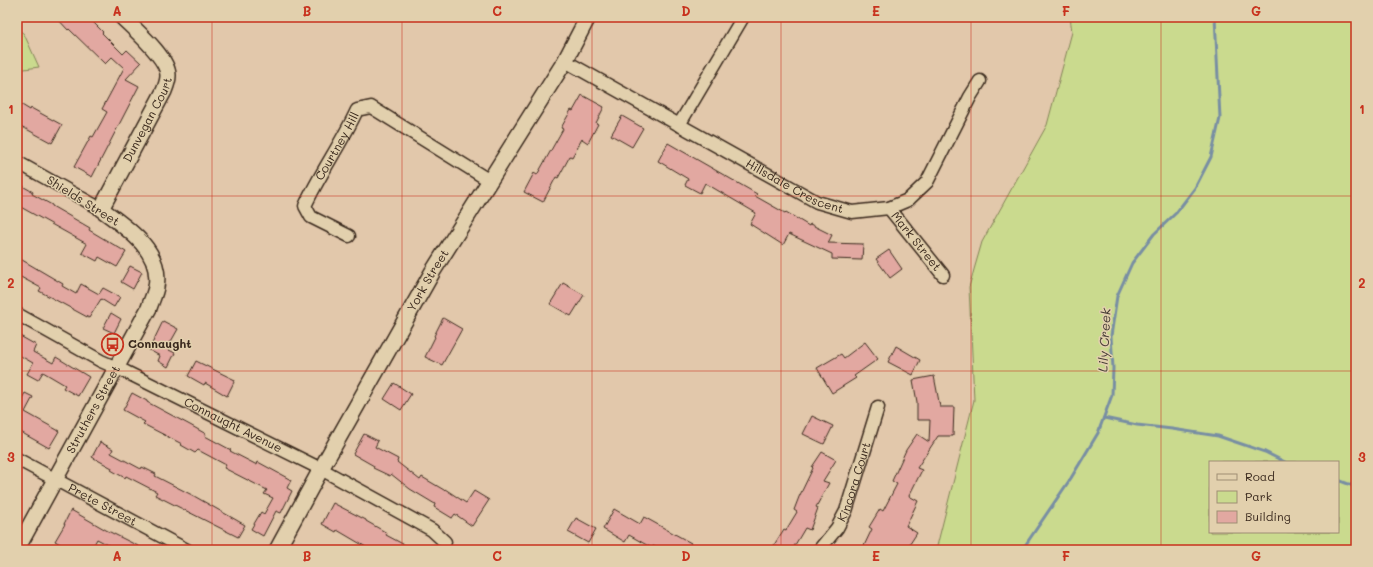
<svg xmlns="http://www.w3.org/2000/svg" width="1373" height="567" font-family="Mali,sans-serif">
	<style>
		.green { fill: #cada8e; stroke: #828256; fill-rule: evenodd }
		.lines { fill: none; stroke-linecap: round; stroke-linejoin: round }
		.stream { stroke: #788ea3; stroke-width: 3 }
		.building { fill: #e2a8a1; stroke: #3b2a1e }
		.minor-casing { stroke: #3b2a1e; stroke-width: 15 }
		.tertiary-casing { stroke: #3b2a1e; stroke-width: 18 }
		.minor { stroke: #e2d0ad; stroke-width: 12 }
		.tertiary { stroke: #e2d0ad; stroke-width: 15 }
		.grid { fill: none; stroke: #c8321e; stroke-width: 1; stroke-opacity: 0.55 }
		.labels { text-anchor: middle; stroke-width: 3; stroke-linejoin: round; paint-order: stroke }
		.street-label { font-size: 12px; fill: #3b2a1e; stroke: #e2d0ad }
		.poi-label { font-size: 12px; font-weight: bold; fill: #3b2a1e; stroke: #e2d0ad; text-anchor: start }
		.water-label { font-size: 13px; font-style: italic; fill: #453b34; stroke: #e2d0ad }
		.neatline { fill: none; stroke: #c8321e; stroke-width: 1.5 }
		.grid-label { font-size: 13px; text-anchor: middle; font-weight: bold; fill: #c8321e }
	</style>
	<rect width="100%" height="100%" fill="#e2c8ab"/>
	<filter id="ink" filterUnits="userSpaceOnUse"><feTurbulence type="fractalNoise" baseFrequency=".025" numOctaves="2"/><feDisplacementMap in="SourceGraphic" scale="8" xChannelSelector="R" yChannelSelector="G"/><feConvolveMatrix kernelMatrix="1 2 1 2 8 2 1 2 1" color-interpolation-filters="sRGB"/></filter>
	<g filter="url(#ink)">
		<!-- green -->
		<g class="green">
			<path d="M1070,17h286v533h-420l38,-150 -5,-113 13,-45 65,-117 25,-93zM1210,462h128v70h-128z"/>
			<path d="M17,28l7,6 15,33 -22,3z"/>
		</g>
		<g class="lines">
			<!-- stream -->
			<g class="stream">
				<path d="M1104,418l33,7 35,4 46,7 47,16 20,10"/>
				<path d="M1338,480l18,7"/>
				<path d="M1022,550l49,-72 27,-45 14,-38 1,-27 -2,-32 6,-40 15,-33 22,-29 22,-21 19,-25 16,-31 9,-39 -5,-101"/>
			</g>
		</g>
		<!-- building -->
		<g class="building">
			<path d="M56,17h32l15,15 -1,1 21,21 4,-4 14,13 -15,16 13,7 -47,91 -18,-10 17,-31 2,1 14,-25 -5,-3 22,-41 -12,-11 -7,7 -36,-35 -1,1z"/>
			<path d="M582,95l22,12 -8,16 2,1 -10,19 -6,-4 -10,18 -2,-1 -12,22 -2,-1 -13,25 -19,-10 10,-19 3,2 26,-46 -2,-1 10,-18 2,1z"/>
			<path d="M17,102l13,8 1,-2 31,17 -10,18 -35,-19z"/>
			<path d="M622,116l21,12 -11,19 -21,-12z"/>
			<path d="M668,143l89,51 -2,2 30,17 1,-1 23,14 1,-2 22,11 -4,8 35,1 -1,16 -30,-1v-5l-43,-20 -6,11 -33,-21 6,-11 -51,-30 -5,10 -15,-8 3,-6 -30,-18z"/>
			<path d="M17,183l16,9 -1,2 20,11v1l38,22 -1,2 37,22 -9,15 -18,-10 -2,4 -15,-8 5,-9 -70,-39z"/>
			<path d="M889,250l13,19 -12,9 -14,-19z"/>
			<path d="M17,257l46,27 -1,2 14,8 5,-10 18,10 4,-6 17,9 -6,10 -13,-8 -12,19 -50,-27 2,-3 -24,-13z"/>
			<path d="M130,266l12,6 -9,17 -12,-7z"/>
			<path d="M563,283l21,12 -13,21 -21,-12z"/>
			<path d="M111,313l10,6 -7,14 -11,-5z"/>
			<path d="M443,318l19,11 -20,36 -17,-8 10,-20 -1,-1z"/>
			<path d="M163,321l15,8 -9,16 2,1 -2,4 6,3 -7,14 -10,-6 2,-5 -11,-6z"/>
			<path d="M20,336l16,9 -3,7 20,11 3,-6 33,20 -11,19 -15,-8 2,-3 -22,-13 -5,8 -11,-6 6,-11 -16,-9v-12z"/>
			<path d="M865,342l13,17 -24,17 2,2 -24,15 -15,-25 24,-14 3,4z"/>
			<path d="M896,346l24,14 -7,15 -25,-13z"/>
			<path d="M196,361l39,19 -8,16 -22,-13 -1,2 -16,-9z"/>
			<path d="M934,376l6,31h14l-1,29h-15l-21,32 5,2 -13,26 9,5 -12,25 11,7 -11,17h-44l10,-21 -3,-2 11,-18 3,2 14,-27 -5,-3 14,-31 11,-16 12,8 1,-22h-13v-18l-4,-22z"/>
			<path d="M394,383l17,11 -10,16 -17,-11z"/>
			<path d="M25,393l8,4 -8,15 34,19 -10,17 -32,-18v-23z"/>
			<path d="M132,393l15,8v1l43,23 16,9 -1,2 26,14 -1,1 27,14 1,-3 33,18 -4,8 5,3 -11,22 -5,-2 -13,25 -12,-7 10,-17 3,2 9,-16 -9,-4 3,-4 -43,-22 2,-3 -28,-15 -3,3 -14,-8 1,-1 -39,-20 2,-2 -22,-12z"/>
			<path d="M812,416l21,10 -9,18 -21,-10z"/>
			<path d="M364,434l14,7 -3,6 23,12 -1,3 23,18 2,-3 22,13 1,-1 21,14 8,-12 15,9 -17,26 -17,-12 -3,4 -18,-11 1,-3 -25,-15 -19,-15 -1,2 -17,-8 1,-2 -21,-12z"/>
			<path d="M100,442l13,7 -2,4 30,16 1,-2 14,7 -1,2 39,20 51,29 -7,12 -83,-42 2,-3 -31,-16 -1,2 -14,-8 1,-2 -20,-11z"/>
			<path d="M822,452l14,8 -13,21 6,2 -13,24 2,1 -8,22 -5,-2 -13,22h-10l-8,-5 10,-16 2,1 11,-18 -3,-2 5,-13 14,-29 -1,-1z"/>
			<path d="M333,503l33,17v1l21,12 -1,2 28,15h-43l-34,-20 -1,2 -14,-8z"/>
			<path d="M614,509l26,15 4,-7 47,26 -4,7h-26l-8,-4 -1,2 -23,-13 -4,7 -22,-13z"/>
			<path d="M71,510l35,20 40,20h-28l-21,-11 -6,11h-21l-15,-9 10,-17h-1z"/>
			<path d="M576,518l20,11 -8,14 -20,-11z"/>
		</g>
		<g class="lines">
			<defs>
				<g id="minor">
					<path id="s1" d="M565,61l252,141 35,10 37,-4 19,-8 19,-18 43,-85 10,-16"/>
					<path d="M679,125l64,-108"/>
					<path d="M17,162l84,47"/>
					<path id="s2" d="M889,208l54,67"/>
					<path id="s3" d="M349,236l-38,-19 -6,-11c15,-33 37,-63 52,-96l14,-3 119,74"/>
					<path id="s4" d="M17,314l84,47 25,11 195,97 111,61 13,12"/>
					<path id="s5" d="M17,459l170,91"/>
					<path id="s6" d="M819,550l18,-22 9,-17 32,-104"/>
				</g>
				<g id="tertiary">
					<path id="s7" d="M17,549l132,-241c2,-7 6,-14 7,-21 7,-36 -30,-60 -55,-78l63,-118c2,-5 4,-10 4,-15 1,-18 -34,-47 -46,-59"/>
					<path id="s8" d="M277,550l44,-81 112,-198 132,-210 23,-44"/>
				</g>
			</defs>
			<!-- minor casing -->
			<use href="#minor" class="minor-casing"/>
			<!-- tertiary casing -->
			<use href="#tertiary" class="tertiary-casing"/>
			<!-- minor -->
			<use href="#minor" class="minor"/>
			<!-- tertiary -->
			<use href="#tertiary" class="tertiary"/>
		</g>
	</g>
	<!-- grid -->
	<path class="grid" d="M212,17v533M402,17v533M592,17v533M781,17v533M971,17v533M1161,17v533M17,196h1339M17,371h1339"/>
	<!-- icons -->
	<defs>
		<symbol id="bus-ring" viewBox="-11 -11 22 22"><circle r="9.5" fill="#e2d0ad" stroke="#c8321e" stroke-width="1.5"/><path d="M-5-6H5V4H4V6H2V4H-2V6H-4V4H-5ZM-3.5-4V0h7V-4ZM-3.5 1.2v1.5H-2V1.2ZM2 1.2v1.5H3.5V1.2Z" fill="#c8321e"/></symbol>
	</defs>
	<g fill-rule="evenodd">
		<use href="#bus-ring" x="100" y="332" width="25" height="25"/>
	</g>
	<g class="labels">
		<!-- street labels -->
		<g class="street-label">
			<text dy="4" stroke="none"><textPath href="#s7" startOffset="499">Dunvegan Court</textPath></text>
			<text dy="4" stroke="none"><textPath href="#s3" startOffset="123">Courtney Hill</textPath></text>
			<text dy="4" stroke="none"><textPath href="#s1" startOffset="262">Hillsdale Crescent</textPath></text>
			<text transform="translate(83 201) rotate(32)" y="4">Shields Street</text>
			<text dy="4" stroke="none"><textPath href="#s2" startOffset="43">Mark Street</textPath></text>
			<text dy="4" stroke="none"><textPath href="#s8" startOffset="309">York Street</textPath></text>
			<text dy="4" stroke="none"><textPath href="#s7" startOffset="159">Struthers Street</textPath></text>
			<text dy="4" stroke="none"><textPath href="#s4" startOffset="243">Connaught Avenue</textPath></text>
			<text dy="4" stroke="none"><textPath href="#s6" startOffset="78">Kincora Court</textPath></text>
			<text dy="4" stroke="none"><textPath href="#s5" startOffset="97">Prete Street</textPath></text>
		</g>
		<!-- poi labels -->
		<g class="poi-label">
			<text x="128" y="348">Connaught</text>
		</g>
		<!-- water labels -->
		<g class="water-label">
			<text transform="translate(1104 340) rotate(-87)" y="5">Lily Creek</text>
		</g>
	</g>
	<!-- margin -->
	<rect width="1373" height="567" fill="none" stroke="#e2d0ad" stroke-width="44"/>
	<!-- legend -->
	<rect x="1209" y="461" width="130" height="72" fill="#e2d0ad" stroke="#9f8e74"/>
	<rect x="1217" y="474" width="20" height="6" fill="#e2d0ad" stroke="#9f8e74"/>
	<text x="1245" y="481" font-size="12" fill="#3b2a1e">Road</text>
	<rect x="1217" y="491" width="20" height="12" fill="#cada8e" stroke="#9f8e74"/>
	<text x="1245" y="501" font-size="12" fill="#3b2a1e">Park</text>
	<rect x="1217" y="511" width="20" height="12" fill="#e2a8a1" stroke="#9f8e74"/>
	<text x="1245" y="521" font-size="12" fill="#3b2a1e">Building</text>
	<rect x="22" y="22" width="1329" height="523" class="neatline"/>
	<g class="grid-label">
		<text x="117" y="16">A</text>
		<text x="307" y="16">B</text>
		<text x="497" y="16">C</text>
		<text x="686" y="16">D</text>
		<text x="876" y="16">E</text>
		<text x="1066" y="16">F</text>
		<text x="1256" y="16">G</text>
		<text x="11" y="114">1</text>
		<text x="1362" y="114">1</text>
		<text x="11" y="288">2</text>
		<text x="1362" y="288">2</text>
		<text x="11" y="462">3</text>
		<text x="1362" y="462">3</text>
		<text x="117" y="561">A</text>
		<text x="307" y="561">B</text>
		<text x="497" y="561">C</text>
		<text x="686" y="561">D</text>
		<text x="876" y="561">E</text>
		<text x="1066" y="561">F</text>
		<text x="1256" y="561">G</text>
	</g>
</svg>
